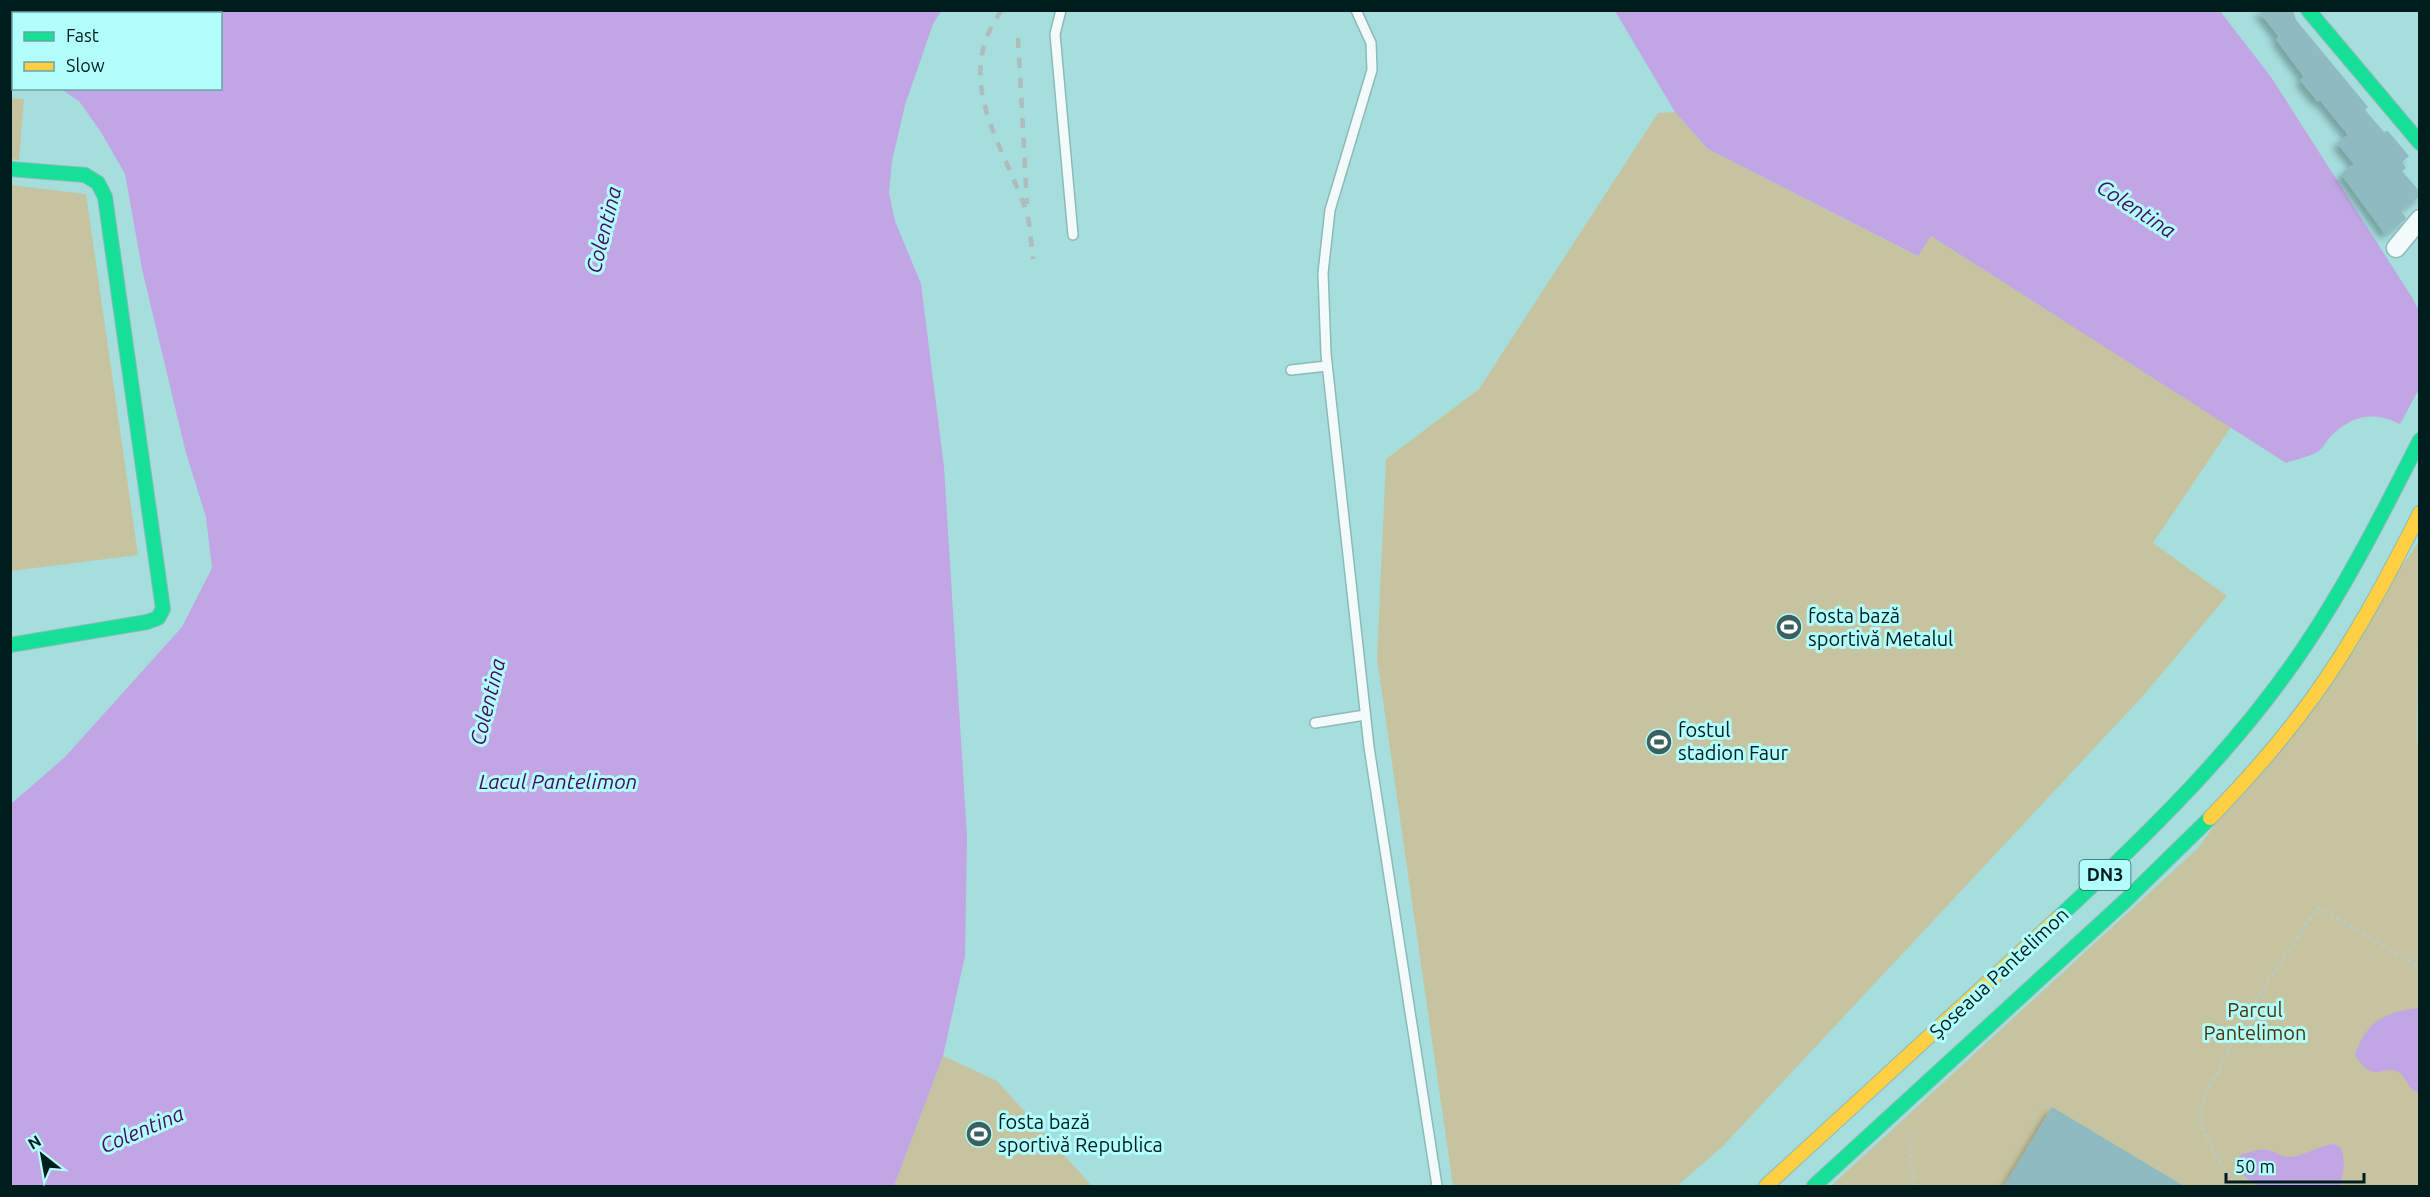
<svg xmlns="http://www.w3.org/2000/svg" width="2430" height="1197" font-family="Ubuntu,sans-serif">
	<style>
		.green { fill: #c6c4a0 }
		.water { fill: #c1a5e5 }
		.pier { fill: #a6dddd }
		.building { fill: #8fbabf; filter: url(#shadow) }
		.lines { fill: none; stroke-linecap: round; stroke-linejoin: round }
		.lane-casing { stroke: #8db9b9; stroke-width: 12 }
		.street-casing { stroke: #8db9b9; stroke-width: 21 }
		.fast-casing { stroke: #8db9b9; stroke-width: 16 }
		.slow-casing { stroke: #8db9b9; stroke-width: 16 }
		.path { stroke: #b9c9c9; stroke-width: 3; stroke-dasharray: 3 4.5; stroke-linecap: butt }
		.lane { stroke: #f2fafa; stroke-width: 9 }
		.street { stroke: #f2fafa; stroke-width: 18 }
		.fast { stroke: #16e098; stroke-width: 14 }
		.slow { stroke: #ffcf43; stroke-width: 14 }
		.rail { stroke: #aebcbc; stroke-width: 4.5; stroke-dasharray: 10 10; stroke-linecap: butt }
		.labels { text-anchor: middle; stroke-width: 6; stroke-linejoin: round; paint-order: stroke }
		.shield { fill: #b1fefd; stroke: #356060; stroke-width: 1.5 }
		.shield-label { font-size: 18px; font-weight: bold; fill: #001d1d }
		.poi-label { font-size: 20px; fill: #001d1d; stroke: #b1fefd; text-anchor: start }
		.street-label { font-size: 20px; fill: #001d1d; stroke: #b1fefd }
		.park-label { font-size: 20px; fill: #4e3304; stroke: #b1fefd }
		.water-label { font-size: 21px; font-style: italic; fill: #47085d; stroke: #b1fefd }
	</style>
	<defs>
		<filter id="shadow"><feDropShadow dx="-5" dy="5" stdDeviation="3" flood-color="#0004"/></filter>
	</defs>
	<rect width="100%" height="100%" fill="#a6dddd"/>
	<!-- green -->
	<g class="green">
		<path d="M10,98l14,1 -5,61 -8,-1z"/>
		<path d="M1675,112l33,37 209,107 14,-20 300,191 -78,116 74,53 -85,101 -419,449 -46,40h-224l-76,-527 9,-200 93,-70 179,-276z"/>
		<path d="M11,185l75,9 52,361 -127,16z"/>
		<path d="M2419,542l-2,200 3,6 -1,438h-588l367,-338z"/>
		<path d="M943,1056l54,25 95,105h-198z"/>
	</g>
	<!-- water -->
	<g class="water">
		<path d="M11,10l930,1 -8,13 -28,81 -13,56 -3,32 6,28 26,63 23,183 23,369 -2,120 -22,100 -49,130h-883v-382l54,-47 117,-130 30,-59 -6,-51 -20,-64 -44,-184 -17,-95 -24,-42 -22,-31 -18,-12 159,-1v-74h-206l-1,42 -2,-2z"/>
		<path d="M1615,11h605l51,66 142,222 7,14 -1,121c-32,-19 -57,-28 -87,1 -5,4 -7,11 -12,15 -7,6 -24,9 -34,13l-355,-227 -13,20 -210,-107 -33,-37z"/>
		<path d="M2419,1008h1l-1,85c-11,-3 -11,-13 -19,-20 -15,-11 -26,14 -45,-18 11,-34 30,-43 64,-47z"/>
		<path d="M2335,1144l7,5 2,14 -3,23h-81c-13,-5 -24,-15 -20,-31 8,-2 19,-7 28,-5 8,1 13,8 22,7 15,-1 29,-12 45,-13z"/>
	</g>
	<!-- pier -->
	<path class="pier" d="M2420,387l-1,50 -20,-11z"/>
	<!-- building -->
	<g class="building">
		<path d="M2258,10h35l3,10 72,87 -3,3 19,22 4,-1 21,25 -7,6 4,6 -4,3 18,21v4l-19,15 5,7 -1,2 -20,14 -44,-60 13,-10 -17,-21 11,-8 -28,-35 -2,2 -18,-22 4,-3 -28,-38 3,-2z"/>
		<path d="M2052,1107l132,79h-180z"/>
	</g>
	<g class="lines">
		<defs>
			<g id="lane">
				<path d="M1061,10l-6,24 18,201"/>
				<path d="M1356,10l15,33 1,27 -42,140 -7,63 3,81 43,393 68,439"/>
				<path d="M1291,370l36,-4"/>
				<path d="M1315,723l50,-8"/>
			</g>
			<path id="street" d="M2396,248l24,-29"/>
			<g id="fast">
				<path d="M2308,10l112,133"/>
				<path d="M10,169l75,6 13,8 7,14 58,412 -5,9 -11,4 -137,23"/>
				<path d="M2058,918c89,-83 179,-170 247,-272 44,-65 79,-136 115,-206"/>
				<path d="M1814,1186l311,-285 85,-83"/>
			</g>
			<g id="slow">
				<path d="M2210,818c37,-38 73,-79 104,-122 41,-57 74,-120 106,-183"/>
				<path d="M1766,1186l292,-268"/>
			</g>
		</defs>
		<!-- lane casing -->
		<use href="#lane" class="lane-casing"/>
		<!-- street casing -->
		<use href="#street" class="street-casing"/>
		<!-- fast casing -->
		<use href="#fast" class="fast-casing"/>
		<!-- slow casing -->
		<use href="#slow" class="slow-casing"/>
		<!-- path -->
		<g class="path">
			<path d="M1909,1132l1,26 6,28"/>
			<path d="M2240,1186c-17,-14 -45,-56 -39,-80 3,-11 11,-23 16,-33 28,-58 64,-113 101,-166l102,60"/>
		</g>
		<!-- lane -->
		<use href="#lane" class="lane"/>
		<!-- street -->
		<use href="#street" class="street"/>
		<!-- fast -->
		<use href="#fast" class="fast"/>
		<!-- slow -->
		<use href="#slow" class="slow"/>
		<!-- rail -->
		<g class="rail">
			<path d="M1002,10c-52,71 3,135 25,204 4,14 4,31 6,45"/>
			<path d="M1018,38l9,166"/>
		</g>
	</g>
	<!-- icons -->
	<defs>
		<symbol id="stadium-disc" viewBox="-11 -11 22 22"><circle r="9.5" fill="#3a6060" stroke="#b1fefd"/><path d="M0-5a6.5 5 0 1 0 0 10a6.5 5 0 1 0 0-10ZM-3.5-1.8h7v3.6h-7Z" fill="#fff"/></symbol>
	</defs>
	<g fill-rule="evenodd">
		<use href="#stadium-disc" x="1774" y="612" width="30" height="30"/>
		<use href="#stadium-disc" x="1644" y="727" width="30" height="30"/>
		<use href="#stadium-disc" x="964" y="1119" width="30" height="30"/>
	</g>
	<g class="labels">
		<!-- shield labels -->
		<rect class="shield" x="2079.5" y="860" width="51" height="30" rx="4.5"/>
		<g class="shield-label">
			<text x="2105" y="881">DN3</text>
		</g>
		<!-- poi labels -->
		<g class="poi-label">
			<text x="1808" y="623">fosta bază<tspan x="1808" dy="23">sportivă Metalul</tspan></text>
			<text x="1678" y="737">fostul<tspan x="1678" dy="23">stadion Faur</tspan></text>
			<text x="998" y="1129">fosta bază<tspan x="998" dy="23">sportivă Republica</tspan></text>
		</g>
		<!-- street labels -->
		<g class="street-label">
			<text transform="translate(1999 973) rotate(-43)" y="7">Șoseaua Pantelimon</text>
		</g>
		<!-- park labels -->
		<g class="park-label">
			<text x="2255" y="1017">Parcul<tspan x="2255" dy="23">Pantelimon</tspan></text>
		</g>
		<!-- water labels -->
		<g class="water-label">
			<text transform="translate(2136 209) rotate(33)" y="7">Colentina</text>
			<text transform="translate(604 230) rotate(-76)" y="7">Colentina</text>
			<text transform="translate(488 702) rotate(-76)" y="7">Colentina</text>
			<text x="558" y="789">Lacul Pantelimon</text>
			<text transform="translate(142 1130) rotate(-23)" y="7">Colentina</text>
		</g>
	</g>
	<!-- border -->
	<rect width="2430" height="1197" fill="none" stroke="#001d1d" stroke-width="24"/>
	<!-- legend -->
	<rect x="12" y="12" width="210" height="78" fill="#b1fefd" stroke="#6aa4a3" stroke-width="1.5"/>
	<rect x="24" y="32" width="30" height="9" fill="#16e098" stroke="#6aa4a3" stroke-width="1.5"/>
	<text x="66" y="42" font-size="18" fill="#001d1d">Fast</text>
	<rect x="24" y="62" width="30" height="9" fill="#ffcf43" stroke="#6aa4a3" stroke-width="1.5"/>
	<text x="66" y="72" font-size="18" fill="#001d1d">Slow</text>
	<!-- north arrow -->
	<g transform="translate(42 1155) rotate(329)" stroke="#b1fefd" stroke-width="4.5" paint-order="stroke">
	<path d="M0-4.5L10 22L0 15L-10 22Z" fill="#001d1d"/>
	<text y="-9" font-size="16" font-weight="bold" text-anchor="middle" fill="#001d1d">N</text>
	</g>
	<!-- scale -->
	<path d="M2226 1173v9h138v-9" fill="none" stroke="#001d1d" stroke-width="3"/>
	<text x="2235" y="1173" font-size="18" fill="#001d1d" stroke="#b1fefd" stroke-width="4.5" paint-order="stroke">50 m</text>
</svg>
